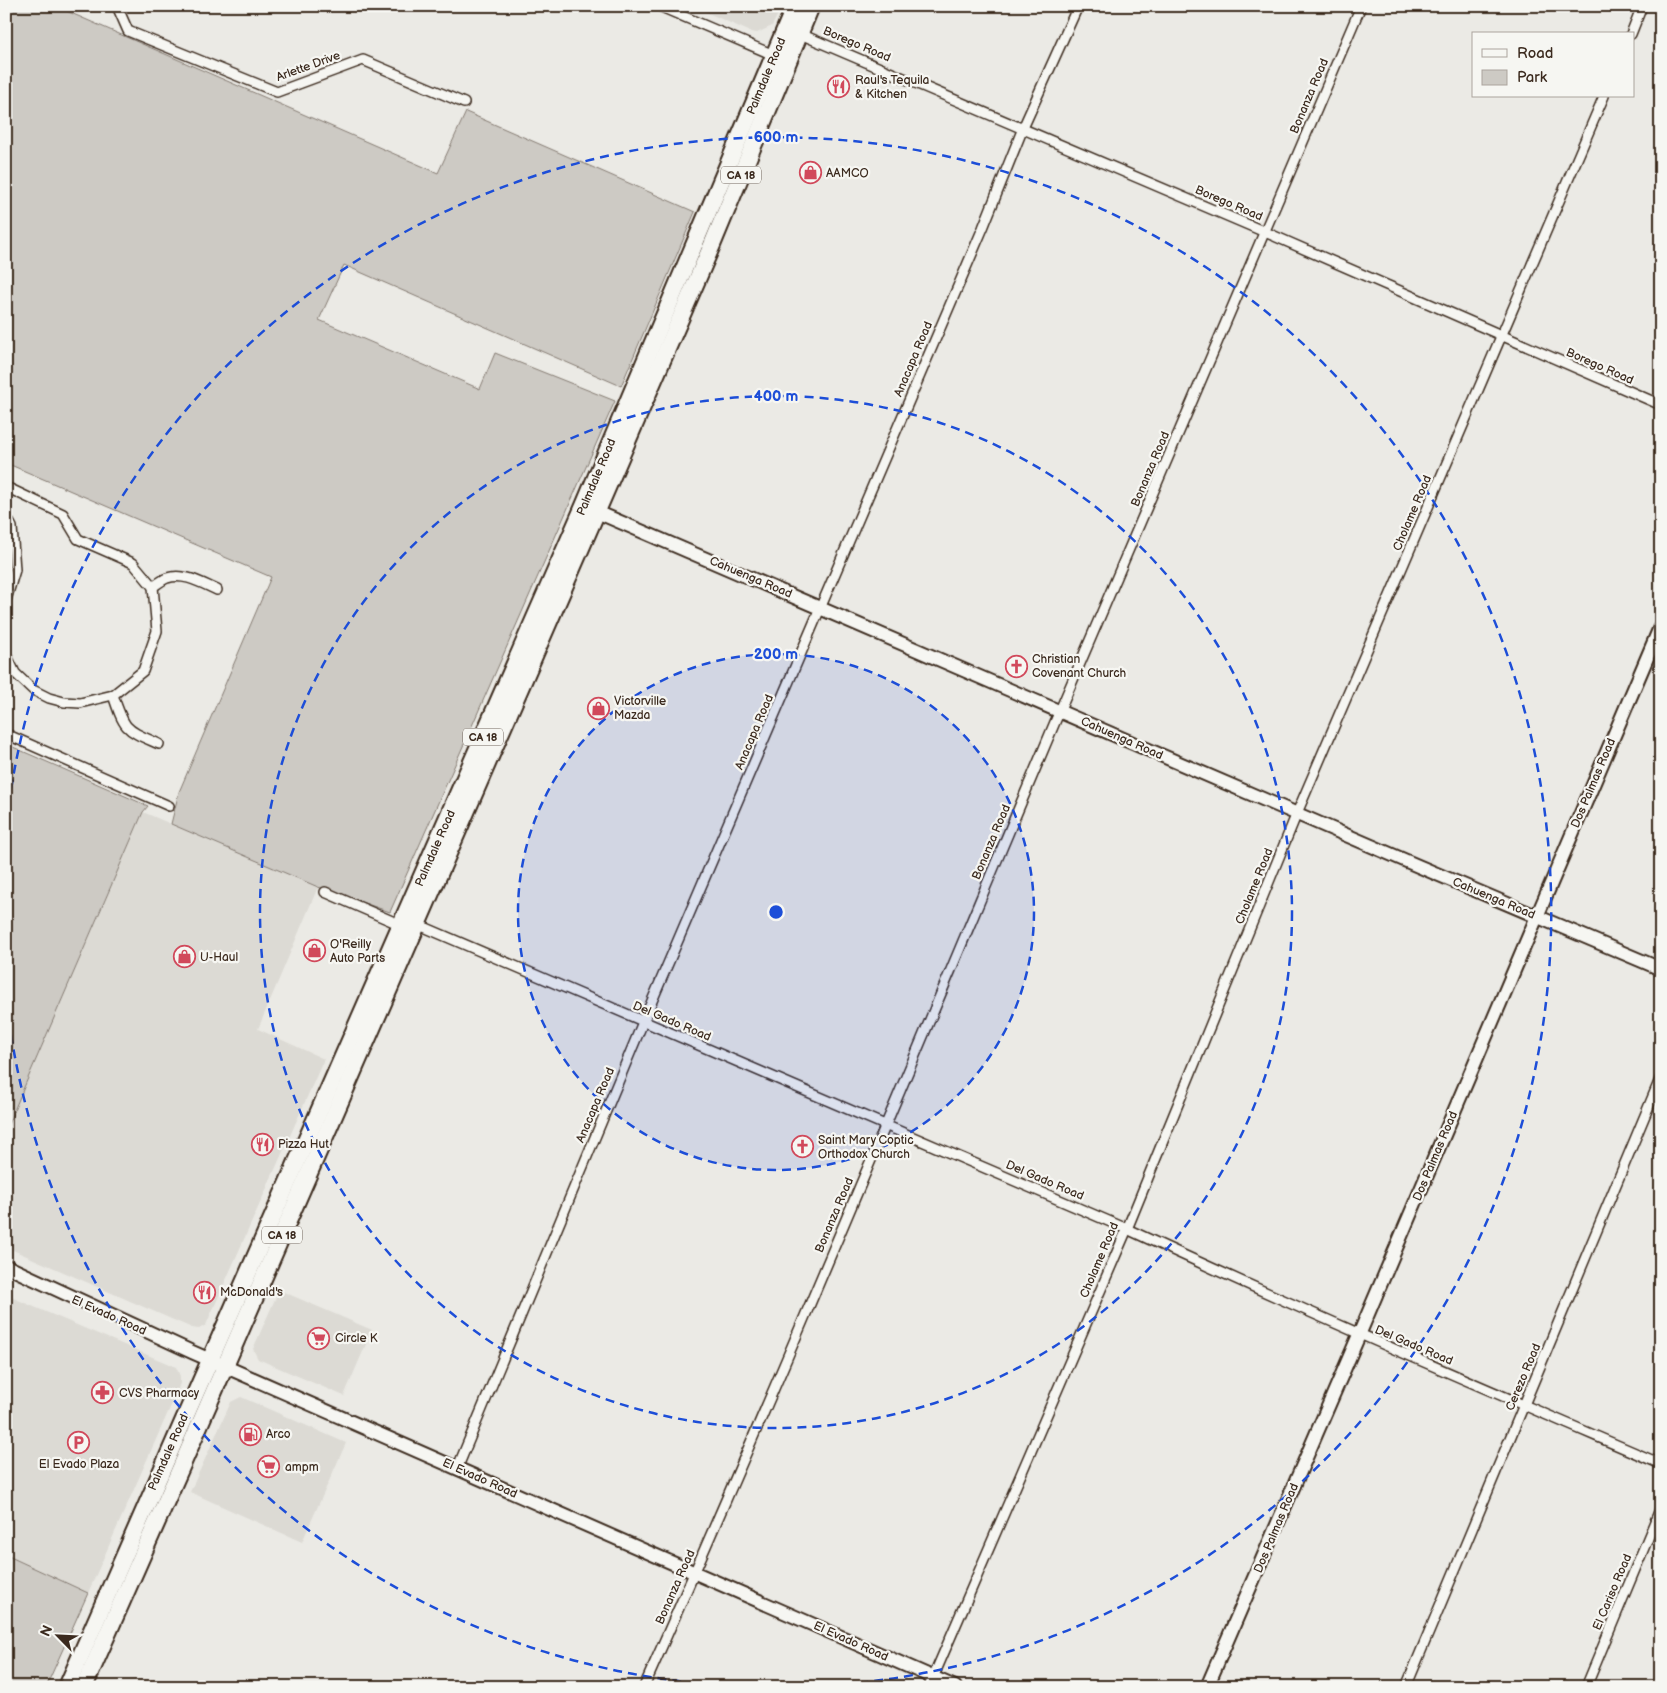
<svg xmlns="http://www.w3.org/2000/svg" width="1667" height="1693" font-family="'Balsamiq Sans',sans-serif">
	<style>
		.built { fill: #dcdad4 }
		.green { fill: #cdcac4; stroke: #847a71 }
		.lines { fill: none; stroke-linecap: round; stroke-linejoin: round }
		.street-casing { stroke: #3b2a1e; stroke-width: 12 }
		.secondary-casing { stroke: #3b2a1e; stroke-width: 16 }
		.highway-casing { stroke: #3b2a1e; stroke-width: 20 }
		.street { stroke: #f6f6f2; stroke-width: 9 }
		.secondary { stroke: #f6f6f2; stroke-width: 12 }
		.highway { stroke: #f6f6f2; stroke-width: 16 }
		.ring { fill: none; stroke: #1d4ed8; stroke-width: 2.5; stroke-dasharray: 9 6 }
		.labels { text-anchor: middle; stroke-width: 4.5; stroke-linejoin: round; paint-order: stroke }
		.shield { fill: #f6f6f2; stroke: #73675e; stroke-width: 1 }
		.shield-label { font-size: 11px; font-weight: bold; fill: #3b2a1e }
		.street-label { font-size: 12px; fill: #3b2a1e; stroke: #f6f6f2 }
		.poi-label { font-size: 12px; fill: #3b2a1e; stroke: #f6f6f2; text-anchor: start }
		.centre { fill: #1d4ed8; stroke: #f6f6f2; stroke-width: 2.5 }
		.ring-label { font-size: 15px; text-anchor: middle; font-weight: bold; fill: #1d4ed8; stroke: #f6f6f2; stroke-width: 4.5; stroke-linejoin: round; paint-order: stroke }
	</style>
	<rect width="100%" height="100%" fill="#ebeae5"/>
	<filter id="ink" filterUnits="userSpaceOnUse"><feTurbulence type="fractalNoise" baseFrequency=".02" numOctaves="2"/><feDisplacementMap in="SourceGraphic" scale="10" xChannelSelector="R" yChannelSelector="G"/><feConvolveMatrix kernelMatrix="1 2 1 2 8 2 1 2 1" color-interpolation-filters="sRGB"/></filter>
	<g filter="url(#ink)">
		<!-- built -->
		<g class="built">
			<path d="M692,6h90l-10,20 -15,7 -6,-1z"/>
			<path d="M143,812l175,75 -60,142 66,30 -118,266 -7,4 -7,-1 -186,-81v-118z"/>
			<path d="M279,1290l93,40 -28,66 -86,-37 -5,-10z"/>
			<path d="M6,1295l170,72 4,9v7l-3,9 -89,201 -82,-38z"/>
			<path d="M241,1397l105,46 -44,99 -112,-50 41,-90z"/>
		</g>
		<!-- green -->
		<g class="green">
			<path d="M6,6h49l383,167 28,-61 229,100 -74,174 -277,-121 -25,55 161,69 15,-36 120,48 -225,511 -72,-25 -147,-63 8,-32 92,-215 -265,-114z"/>
			<path d="M6,744l142,62 -5,6 -137,317z"/>
			<path d="M6,1555l82,38 -42,94h-40z"/>
		</g>
		<g class="lines">
			<defs>
				<g id="street">
					<path d="M117,6l11,25 149,61 86,-32 101,43"/>
					<path d="M659,6l117,50"/>
					<path d="M798,33l467,199 396,173"/>
					<path d="M1631,34l11,-28"/>
					<path d="M6,487l57,27 15,25 55,24 20,24 4,44 -14,40 -30,24 -33,8 -16,-1 -15,-4 -16,-8 -18,-17 -9,-19"/>
					<path d="M6,516l6,11 3,43 -9,30"/>
					<path d="M153,587c4,-3 9,-7 14,-9 17,-6 36,6 50,12"/>
					<path d="M113,695c12,36 12,34 46,49"/>
					<path d="M6,734l163,72"/>
					<path d="M325,892l76,33"/>
					<path d="M417,924l710,305c176,82 355,158 534,235"/>
					<path d="M457,1469l186,-447 340,-794 40,-100 55,-122"/>
					<path d="M644,1687c143,-322 277,-647 414,-972 100,-236 202,-472 303,-709"/>
					<path d="M929,1687l198,-458 170,-416 307,-717"/>
					<path d="M1406,1687l255,-610"/>
					<path d="M1586,1687l75,-180"/>
				</g>
				<g id="secondary">
					<path d="M590,509l828,357 243,103"/>
					<path d="M6,1266l186,86 763,335"/>
					<path d="M1207,1687l152,-352 302,-710"/>
				</g>
				<g id="highway">
					<path d="M67,1687l517,-1181 211,-500"/>
					<path d="M84,1687l101,-229 412,-947 115,-266 99,-239"/>
				</g>
			</defs>
			<!-- street casing -->
			<use href="#street" class="street-casing"/>
			<!-- secondary casing -->
			<use href="#secondary" class="secondary-casing"/>
			<!-- highway casing -->
			<use href="#highway" class="highway-casing"/>
			<!-- street -->
			<use href="#street" class="street"/>
			<!-- secondary -->
			<use href="#secondary" class="secondary"/>
			<!-- highway -->
			<use href="#highway" class="highway"/>
		</g>
	</g>
	<!-- distance rings -->
	<circle cx="776" cy="912" r="258" fill="#1d4ed8" fill-opacity=".12"/>
	<g class="ring">
		<circle cx="776" cy="912" r="258"/>
		<circle cx="776" cy="912" r="516"/>
		<path d="M756 1687A775 775 0 0 1 7 1006M7 818A775 775 0 1 1 796 1687"/>
	</g>
	<!-- icons -->
	<defs>
		<symbol id="restaurant-ring" viewBox="-11 -11 22 22"><circle r="9.5" fill="#f6f6f2" stroke="#d1495b" stroke-width="1.5"/><path d="M-5-6h1v4h1v-4h1v4h1v-4h1v5L-1.5 .5V6h-2V.5L-5-1ZM5-6V6H3V1.5H1.5Q1.5-4 5-6Z" fill="#d1495b"/></symbol>
		<symbol id="shop-ring" viewBox="-11 -11 22 22"><circle r="9.5" fill="#f6f6f2" stroke="#d1495b" stroke-width="1.5"/><path d="M-5-2.5h2.3a2.7 3.5 0 0 1 5.4 0H5L5.5 6h-11ZM-1.5-2.5h3a1.5 2.3 0 0 0-3 0Z" fill="#d1495b"/></symbol>
		<symbol id="church-ring" viewBox="-11 -11 22 22"><circle r="9.5" fill="#f6f6f2" stroke="#d1495b" stroke-width="1.5"/><path d="M-1.2-6h2.4v3.5h3.3v2.4h-3.3V6h-2.4V-.1h-3.3v-2.4h3.3Z" fill="#d1495b"/></symbol>
		<symbol id="supermarket-ring" viewBox="-11 -11 22 22"><circle r="9.5" fill="#f6f6f2" stroke="#d1495b" stroke-width="1.5"/><path d="M-6-5.5h2.5l.6 2H6L4.5 2H-2.5L-4.4-4H-6ZM-1.5 3.2a1.3 1.3 0 1 0 .1 0ZM3 3.2a1.3 1.3 0 1 0 .1 0Z" fill="#d1495b"/></symbol>
		<symbol id="pharmacy-ring" viewBox="-11 -11 22 22"><circle r="9.5" fill="#f6f6f2" stroke="#d1495b" stroke-width="1.5"/><path d="M-2-6h4v4h4v4h-4v4h-4v-4h-4v-4h4Z" fill="#d1495b"/></symbol>
		<symbol id="fuel-ring" viewBox="-11 -11 22 22"><circle r="9.5" fill="#f6f6f2" stroke="#d1495b" stroke-width="1.5"/><path d="M-5.5-6h7V0h2V4h1.3V-2.5L3-4.5l.8-.8L6-3V5H2.5V1h-1V6h-7ZM-4.2-4.7v3.2H.2V-4.7Z" fill="#d1495b"/></symbol>
		<symbol id="parking-ring" viewBox="-11 -11 22 22"><circle r="9.5" fill="#f6f6f2" stroke="#d1495b" stroke-width="1.5"/><path d="M-3.5-5.5H1a3.5 3.5 0 0 1 0 7H-1V5.5H-3.5ZM-1-3.4V-.6H.8a1.4 1.4 0 0 0 0-2.8Z" fill="#d1495b"/></symbol>
	</defs>
	<g fill-rule="evenodd">
		<use href="#restaurant-ring" x="826" y="74" width="25" height="25"/>
		<use href="#shop-ring" x="798" y="160" width="25" height="25"/>
		<use href="#church-ring" x="1004" y="654" width="25" height="25"/>
		<use href="#shop-ring" x="586" y="696" width="25" height="25"/>
		<use href="#shop-ring" x="302" y="938" width="25" height="25"/>
		<use href="#shop-ring" x="172" y="944" width="25" height="25"/>
		<use href="#restaurant-ring" x="250" y="1132" width="25" height="25"/>
		<use href="#church-ring" x="790" y="1134" width="25" height="25"/>
		<use href="#restaurant-ring" x="192" y="1280" width="25" height="25"/>
		<use href="#supermarket-ring" x="306" y="1326" width="25" height="25"/>
		<use href="#pharmacy-ring" x="90" y="1380" width="25" height="25"/>
		<use href="#fuel-ring" x="238" y="1422" width="25" height="25"/>
		<use href="#parking-ring" x="66" y="1430" width="25" height="25"/>
		<use href="#supermarket-ring" x="256" y="1454" width="25" height="25"/>
	</g>
	<g class="labels">
		<!-- shield labels -->
		<g class="shield">
			<rect x="721" y="166.5" width="40" height="17" rx="4"/>
			<rect x="463" y="728.5" width="40" height="17" rx="4"/>
			<rect x="262" y="1226.5" width="40" height="17" rx="4"/>
		</g>
		<g class="shield-label">
			<text x="741" y="179">CA 18</text>
			<text x="483" y="741">CA 18</text>
			<text x="282" y="1239">CA 18</text>
		</g>
		<!-- street labels -->
		<g class="street-label">
			<text transform="translate(857 44) rotate(23)" y="4">Borego Road</text>
			<text transform="translate(308 66) rotate(-20)" y="4">Arlette Drive</text>
			<text transform="translate(766 76) rotate(-67)" y="4">Palmdale Road</text>
			<text transform="translate(1309 96) rotate(-67)" y="4">Bonanza Road</text>
			<text transform="translate(1229 203) rotate(23)" y="4">Borego Road</text>
			<text transform="translate(913 359) rotate(-67)" y="4">Anacapa Road</text>
			<text transform="translate(1600 366) rotate(24)" y="4">Borego Road</text>
			<text transform="translate(1150 469) rotate(-67)" y="4">Bonanza Road</text>
			<text transform="translate(596 477) rotate(-67)" y="4">Palmdale Road</text>
			<text transform="translate(1412 513) rotate(-67)" y="4">Cholame Road</text>
			<text transform="translate(751 577) rotate(23)" y="4">Cahuenga Road</text>
			<text transform="translate(754 732) rotate(-67)" y="4">Anacapa Road</text>
			<text transform="translate(1122 738) rotate(24)" y="4">Cahuenga Road</text>
			<text transform="translate(1593 783) rotate(-67)" y="4">Dos Palmas Road</text>
			<text transform="translate(991 842) rotate(-67)" y="4">Bonanza Road</text>
			<text transform="translate(435 848) rotate(-66)" y="4">Palmdale Road</text>
			<text transform="translate(1254 886) rotate(-68)" y="4">Cholame Road</text>
			<text transform="translate(1494 898) rotate(23)" y="4">Cahuenga Road</text>
			<text transform="translate(672 1021) rotate(23)" y="4">Del Gado Road</text>
			<text transform="translate(595 1105) rotate(-67)" y="4">Anacapa Road</text>
			<text transform="translate(1435 1156) rotate(-67)" y="4">Dos Palmas Road</text>
			<text transform="translate(1045 1180) rotate(23)" y="4">Del Gado Road</text>
			<text transform="translate(834 1215) rotate(-67)" y="4">Bonanza Road</text>
			<text transform="translate(1099 1260) rotate(-67)" y="4">Cholame Road</text>
			<text transform="translate(109 1315) rotate(24)" y="4">El Evado Road</text>
			<text transform="translate(1414 1345) rotate(23)" y="4">Del Gado Road</text>
			<text transform="translate(1523 1377) rotate(-67)" y="4">Cerezo Road</text>
			<text transform="translate(168 1452) rotate(-66)" y="4">Palmdale Road</text>
			<text transform="translate(480 1478) rotate(24)" y="4">El Evado Road</text>
			<text transform="translate(1276 1528) rotate(-67)" y="4">Dos Palmas Road</text>
			<text transform="translate(675 1587) rotate(-66)" y="4">Bonanza Road</text>
			<text transform="translate(1612 1592) rotate(-67)" y="4">El Cariso Road</text>
			<text transform="translate(851 1641) rotate(24)" y="4">El Evado Road</text>
		</g>
		<!-- poi labels -->
		<g class="poi-label">
			<text x="855" y="84">Raul's Tequila<tspan x="855" dy="14">&amp; Kitchen</tspan></text>
			<text x="826" y="177">AAMCO</text>
			<text x="1032" y="663">Christian<tspan x="1032" dy="14">Covenant Church</tspan></text>
			<text x="614" y="705">Victorville<tspan x="614" dy="14">Mazda</tspan></text>
			<text x="330" y="948">O'Reilly<tspan x="330" dy="14">Auto Parts</tspan></text>
			<text x="200" y="961">U-Haul</text>
			<text x="818" y="1144">Saint Mary Coptic<tspan x="818" dy="14">Orthodox Church</tspan></text>
			<text x="278" y="1148">Pizza Hut</text>
			<text x="220" y="1296">McDonald's</text>
			<text x="335" y="1342">Circle K</text>
			<text x="119" y="1397">CVS Pharmacy</text>
			<text x="266" y="1438">Arco</text>
			<text x="79" y="1468" text-anchor="middle">El Evado Plaza</text>
			<text x="285" y="1471">ampm</text>
		</g>
	</g>
	<circle cx="776" cy="912" r="8" class="centre"/>
	<g class="ring-label">
		<text x="776" y="142">600 m</text>
		<text x="776" y="401">400 m</text>
		<text x="776" y="659">200 m</text>
	</g>
	<!-- margin -->
	<rect width="1667" height="1693" fill="none" stroke="#f6f6f2" stroke-width="25"/>
	<rect x="12" y="12" width="1642" height="1668" fill="none" stroke="#3b2a1e" stroke-width="2" filter="url(#ink)"/>
	<!-- legend -->
	<rect x="1472" y="32" width="162" height="65" fill="#f6f6f2" stroke="#aba49d"/>
	<rect x="1482" y="49" width="25" height="8" fill="#f6f6f2" stroke="#aba49d"/>
	<text x="1517" y="58" font-size="15" fill="#3b2a1e">Road</text>
	<rect x="1482" y="70" width="25" height="15" fill="#cdcac4" stroke="#aba49d"/>
	<text x="1517" y="82" font-size="15" fill="#3b2a1e">Park</text>
	<!-- north arrow -->
	<g transform="translate(58 1636) rotate(294)" stroke="#f6f6f2" stroke-width="4" paint-order="stroke">
	<path d="M0-4L9 19L0 12L-9 19Z" fill="#3b2a1e"/>
	<text y="-8" font-size="14" font-weight="bold" text-anchor="middle" fill="#3b2a1e">N</text>
	</g>
</svg>
